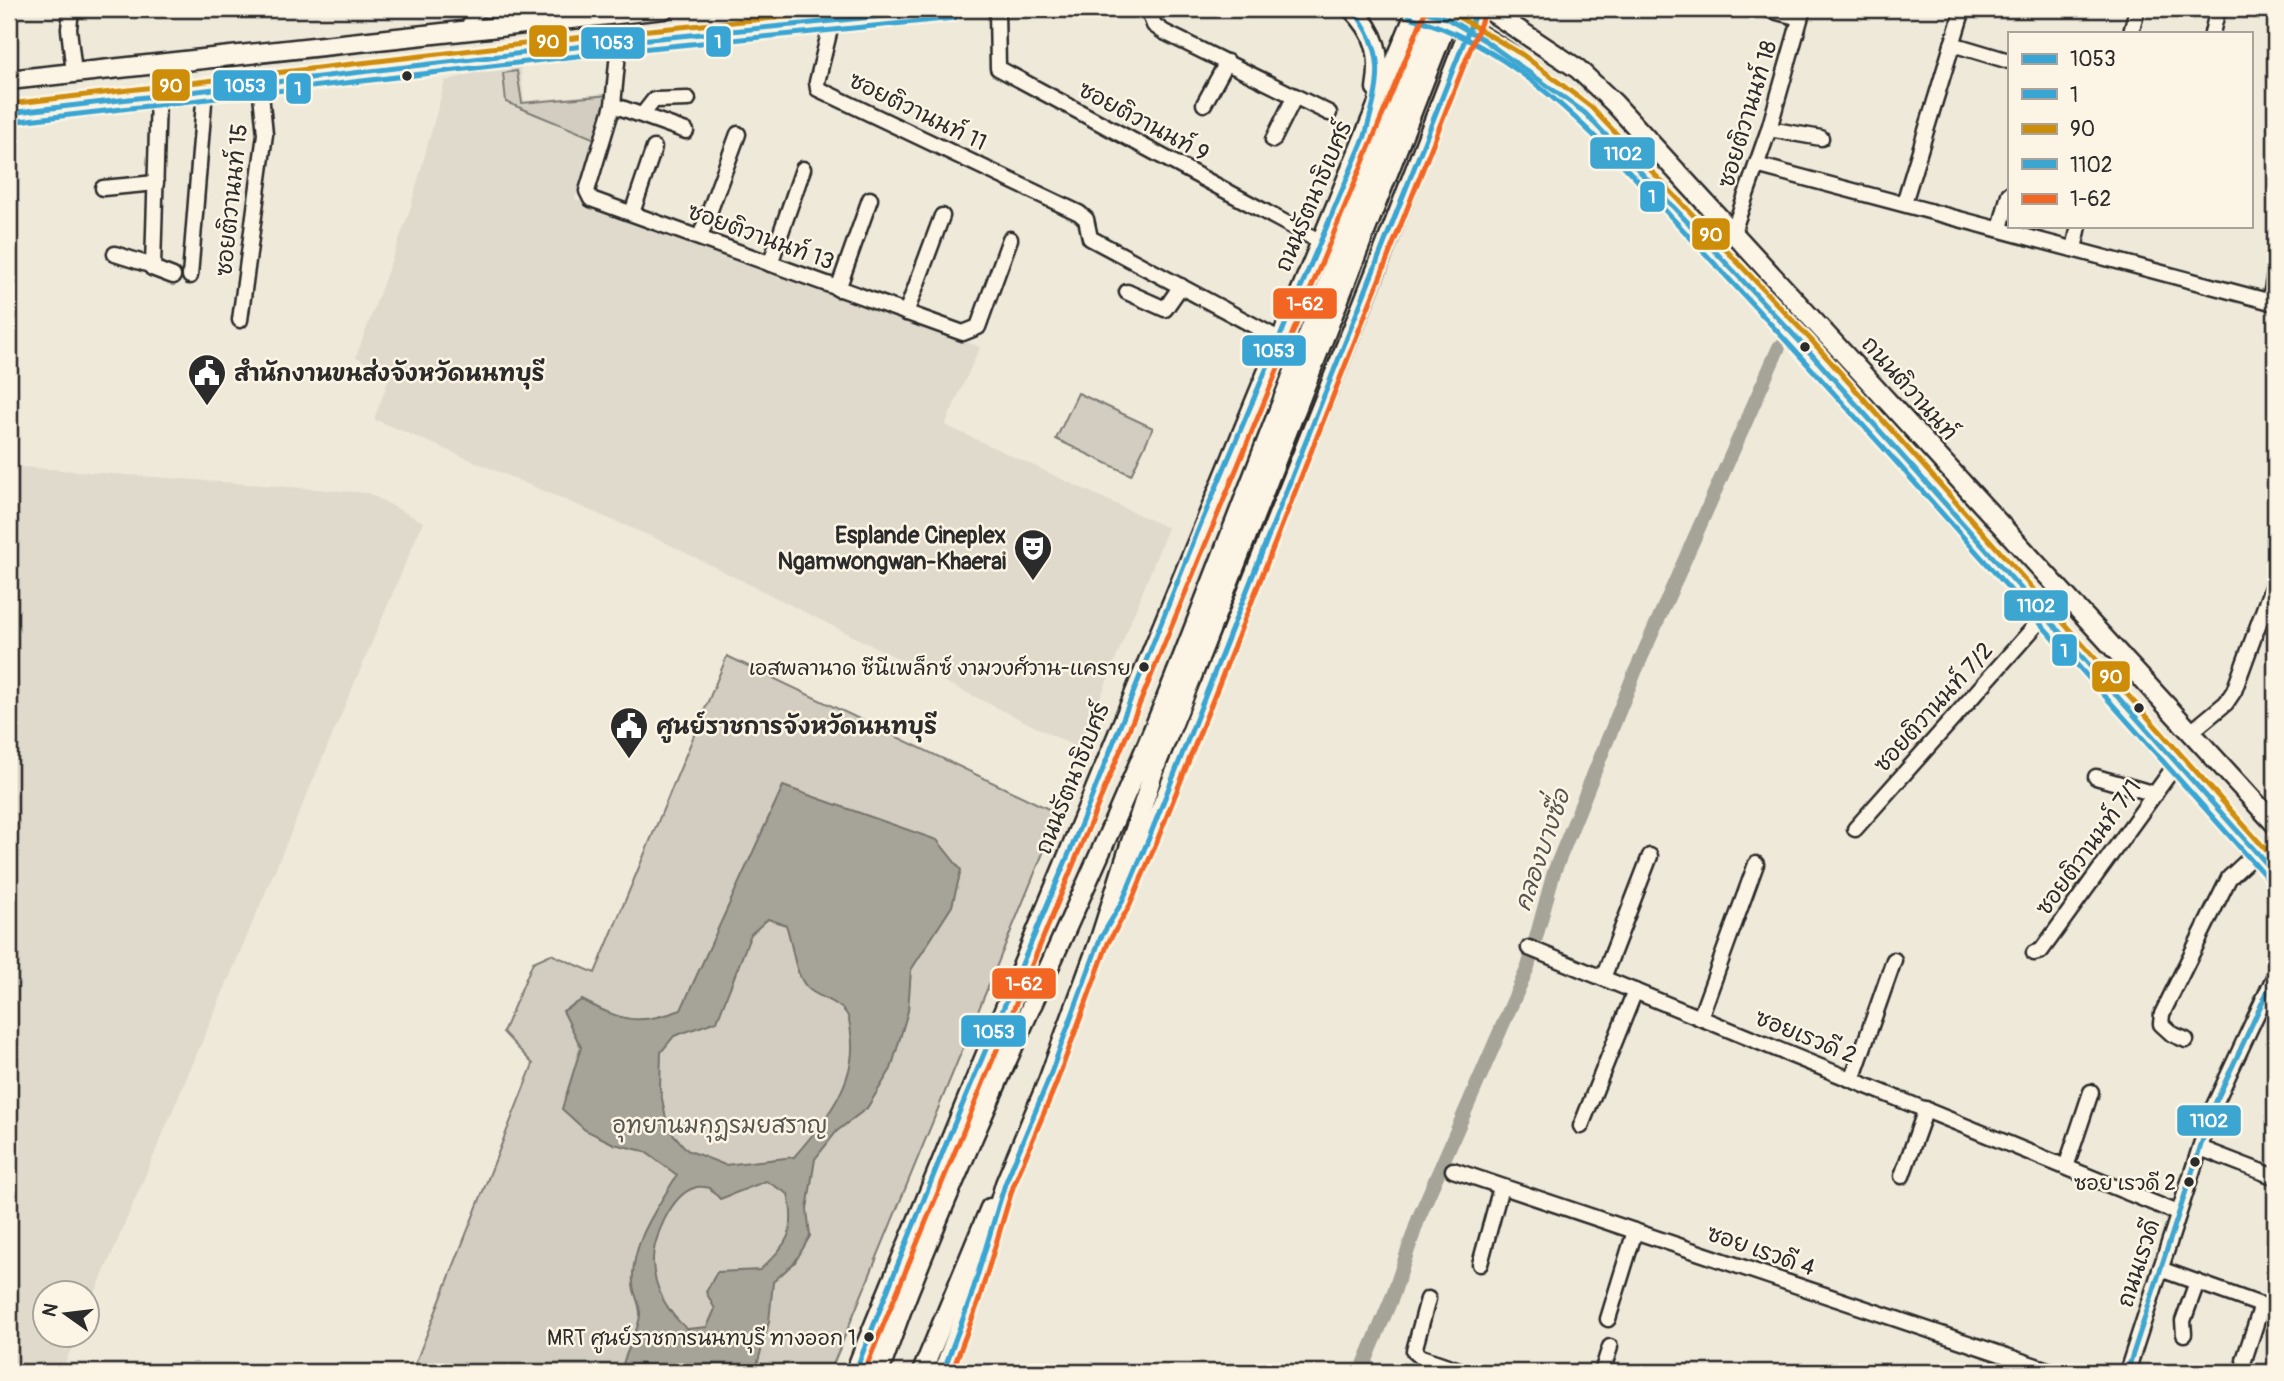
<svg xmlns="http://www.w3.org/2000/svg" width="2284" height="1381" font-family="Pangolin,'Playpen Sans Thai',sans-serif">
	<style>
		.built { fill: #e0dacc }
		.green { fill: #d2cdc0; stroke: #7e7c76; stroke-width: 2 }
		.water { fill: #a6a399; stroke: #75736d; stroke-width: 2; fill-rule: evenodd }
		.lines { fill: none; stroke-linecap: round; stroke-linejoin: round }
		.canal { stroke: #a6a399; stroke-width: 14 }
		.minor-casing { stroke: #2b2b2b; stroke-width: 19 }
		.major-casing { stroke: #2b2b2b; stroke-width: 23 }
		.minor { stroke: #fcf5e5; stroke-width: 14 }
		.major { stroke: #fcf5e5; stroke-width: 18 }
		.major-bridge-casing { stroke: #2b2b2b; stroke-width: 23; stroke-linecap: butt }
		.major-bridge { stroke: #fcf5e5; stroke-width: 18 }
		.bus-1-casing { stroke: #fcf5e5; stroke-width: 10 }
		.bus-2-casing { stroke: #fcf5e5; stroke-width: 10 }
		.bus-3-casing { stroke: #fcf5e5; stroke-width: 10 }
		.bus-4-casing { stroke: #fcf5e5; stroke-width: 10 }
		.bus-5-casing { stroke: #fcf5e5; stroke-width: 10 }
		.bus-1 { stroke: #39a5d4; stroke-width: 5 }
		.bus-2 { stroke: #39a5d4; stroke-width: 5 }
		.bus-3 { stroke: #ce8d09; stroke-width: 5 }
		.bus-4 { stroke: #3ca6d1; stroke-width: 5 }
		.bus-5 { stroke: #f26522; stroke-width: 5 }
		.bus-dot { fill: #2b2b2b; stroke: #fcf5e5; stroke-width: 2.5 }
		.labels { text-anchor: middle; stroke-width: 5; stroke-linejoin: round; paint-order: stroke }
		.bus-label { font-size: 21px; fill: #2b2b2b; stroke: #fcf5e5; text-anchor: end }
		.street-label { font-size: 23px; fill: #2b2b2b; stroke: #fcf5e5 }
		.poi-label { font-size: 23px; font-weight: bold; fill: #2b2b2b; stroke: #fcf5e5; text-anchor: start }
		.park-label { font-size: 23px; fill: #555450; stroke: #fcf5e5 }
		.water-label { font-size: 24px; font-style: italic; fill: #565552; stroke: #fcf5e5 }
		.line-badge { stroke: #fcf5e5; stroke-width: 2.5 }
		.badge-label { font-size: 19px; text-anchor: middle; font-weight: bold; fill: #fff }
	</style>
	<rect width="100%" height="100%" fill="#efe9da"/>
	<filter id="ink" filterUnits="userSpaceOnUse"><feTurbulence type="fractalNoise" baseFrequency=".0143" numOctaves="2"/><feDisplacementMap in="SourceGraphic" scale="14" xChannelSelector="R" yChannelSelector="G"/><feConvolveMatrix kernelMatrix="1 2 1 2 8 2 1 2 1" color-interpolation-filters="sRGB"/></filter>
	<g filter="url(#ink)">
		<!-- built -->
		<g class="built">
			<path d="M520,61l4,40 89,-8 -38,106 405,148 -35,78 223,103 -88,221 -418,-208 -288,-122 16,-43 -34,-19 53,-144 36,-132z"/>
			<path d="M9,466l359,27 55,29 -335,788v-16h-42v42h31l-16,36h-52z"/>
		</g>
		<!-- green -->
		<g class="green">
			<path d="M517,71l5,32 89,-8 -16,44 -89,-37 -3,-29z"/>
			<path d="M1078,393l75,35 -22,47 -75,-36z"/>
			<path d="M727,656l332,158 -229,558h-418l121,-308 -30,-32 30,-70 18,-8 44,19z"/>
		</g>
		<!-- water -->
		<path class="water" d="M783,786l154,54 24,30 -9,36 -41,64 -3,41 -17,58 -24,39 -30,23 -22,28 -8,50 3,27 -15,26 -22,20 -4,40 -14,50h-134c3,-19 16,-35 19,-56 1,-11 -6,-21 -7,-31 -3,-41 24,-77 44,-110l-33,-24 -30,-7 -29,-14 -23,-21 19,-62 -18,-36 19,-11c41,21 55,26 99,10zM768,919l18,6c7,19 7,45 20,61 9,12 30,13 40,27 4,5 4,14 5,20 8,49 -28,90 -57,124l-69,8 -38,-15 -19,-22 -8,-39 1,-37 13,-16 43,-15 34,-87zM766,1181l22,13c9,38 0,49 -28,76l-43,2 -11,20 9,17 -8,18 -20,2c-19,-16 -33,-40 -34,-67 -1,-22 18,-67 41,-74 4,-2 11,-1 16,0l10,11z"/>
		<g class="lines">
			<!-- canal -->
			<path class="canal" d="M1361,1372l32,-77 26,-78 109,-250 26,-95 81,-200 144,-325"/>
			<defs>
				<g id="minor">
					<path d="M71,9l-2,20 5,44"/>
					<path d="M997,9l1,59 323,174"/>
					<path d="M1148,9l6,16 10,7 165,81"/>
					<path d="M1766,9l34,9"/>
					<path d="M832,21l-15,61 1,7 261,124 7,6 4,19 189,101"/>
					<path d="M467,29l11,-20"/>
					<path d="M2131,33l6,-24"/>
					<path d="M2212,33l6,-24"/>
					<path d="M619,42l-6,63 -26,86 4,8 372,134 15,-6 32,-88"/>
					<path d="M1952,44l57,17"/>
					<path d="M1204,104l23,-42"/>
					<path d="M613,105l73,26"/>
					<path d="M643,114l11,-14 34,-1"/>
					<path d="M1769,129l52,9"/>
					<path d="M1273,140l22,-44"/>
					<path d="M1756,165l519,138"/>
					<path d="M103,188l53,-5"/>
					<path d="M1904,203l59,-194"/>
					<path d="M632,213l22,-65"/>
					<path d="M2000,229l9,-35"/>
					<path d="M1733,232l36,-103 34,-120"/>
					<path d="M700,237l38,-103"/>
					<path d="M2074,249l5,-23"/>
					<path d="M115,254l38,12 5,-170"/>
					<path d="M770,264l33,-95"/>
					<path d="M152,268l21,8"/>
					<path d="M190,276l15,-186"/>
					<path d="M838,289l32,-90"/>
					<path d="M1127,292l38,17 16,-23"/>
					<path d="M2270,302l5,-29"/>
					<path d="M906,313l36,-97"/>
					<path d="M240,320l25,-186 -5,-50"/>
					<path d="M2191,732l35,-29 8,-12 41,-112"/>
					<path d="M2096,777l59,17"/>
					<path d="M1855,829l190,-214"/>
					<path d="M1529,948l649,265"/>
					<path d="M2034,953l7,-2 136,-188"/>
					<path d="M1603,978l47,-122"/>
					<path d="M1700,1018l56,-154"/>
					<path d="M2186,1040l-14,-6 -11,-10 1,-10 67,-136 28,-26"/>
					<path d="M1852,1080l42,-120"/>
					<path d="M1581,1126l54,-135"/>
					<path d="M2200,1148l75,29"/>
					<path d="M2066,1167l25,-75"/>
					<path d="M1453,1170l601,202"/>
					<path d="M1902,1176l24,-67"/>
					<path d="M1480,1264l21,-77"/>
					<path d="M2160,1269l115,41"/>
					<path d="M1428,1299l-14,52 7,6 44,15"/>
					<path d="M1608,1319l27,-88"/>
					<path d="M2184,1334l-1,-13 14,-39"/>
					<path d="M2244,1360l18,-55"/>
					<path d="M1602,1372l8,-25"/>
					<path d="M2127,1372l86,-264 62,-133"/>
				</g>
				<g id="major">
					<path d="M1352,9c24,24 30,46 24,79"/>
					<path d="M1487,9l91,60 36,34 661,721"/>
					<path d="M1435,15c52,15 129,77 167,116l203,216 470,526"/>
					<path d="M9,80l655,-71"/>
					<path d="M9,113l610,-71 335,-33"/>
					<path d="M1100,939l22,-37 27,-64 230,-575 98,-254"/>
					<path d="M855,1372c184,-456 373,-910 562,-1363"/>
					<path d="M879,1372c11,-29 21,-60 33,-89 82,-206 182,-404 264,-609"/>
					<path d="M922,1372l68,-164"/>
					<path d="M943,1372l27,-72 35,-116 43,-103 52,-142 54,-169 37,-91"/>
				</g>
			</defs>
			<!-- minor casing -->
			<use href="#minor" class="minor-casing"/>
			<!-- major casing -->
			<use href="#major" class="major-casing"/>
			<!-- minor -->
			<use href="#minor" class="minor"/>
			<!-- major -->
			<use href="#major" class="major"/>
			<defs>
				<g id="major-bridge">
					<path d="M1176,674l259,-665"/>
					<path d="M1191,679l261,-670"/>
				</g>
			</defs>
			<!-- major-bridge casing -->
			<use href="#major-bridge" class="major-bridge-casing"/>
			<!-- major-bridge -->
			<use href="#major-bridge" class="major-bridge"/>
			<defs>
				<g id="bus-1">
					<path d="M9,113l610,-71 335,-33"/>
					<path d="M855,1372l95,-238 123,-290 126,-316 166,-392c14,-52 24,-83 -13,-127"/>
					<path d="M943,1372l27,-72 35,-116 43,-103 52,-142 22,-37 27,-64 328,-829"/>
				</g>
				<g id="bus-2">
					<path d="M1409,17c119,31 209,144 290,230 68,72 134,145 200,218 123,138 246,276 369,414"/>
					<path d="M10,122l610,-71 335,-33"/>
				</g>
				<g id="bus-3">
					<path d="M1445,9l78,46 68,52 221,234 463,519"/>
					<path d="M9,104l609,-71 249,-24"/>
				</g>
				<g id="bus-4">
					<path d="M1417,9l29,9 38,22 101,73 220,234 470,526"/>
					<path d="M2127,1372l86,-264 62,-133"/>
				</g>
				<g id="bus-5">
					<path d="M864,1372l561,-1360"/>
					<path d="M952,1372l26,-69 35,-116 43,-103 52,-141 22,-38 27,-64 328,-829"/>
				</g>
			</defs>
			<!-- bus-1 casing -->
			<use href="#bus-1" class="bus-1-casing"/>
			<!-- bus-2 casing -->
			<use href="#bus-2" class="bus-2-casing"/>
			<!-- bus-3 casing -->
			<use href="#bus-3" class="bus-3-casing"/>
			<!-- bus-4 casing -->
			<use href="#bus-4" class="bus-4-casing"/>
			<!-- bus-5 casing -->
			<use href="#bus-5" class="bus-5-casing"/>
			<!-- bus-1 -->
			<use href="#bus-1" class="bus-1"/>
			<!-- bus-2 -->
			<use href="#bus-2" class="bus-2"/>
			<!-- bus-3 -->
			<use href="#bus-3" class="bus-3"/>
			<!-- bus-4 -->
			<use href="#bus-4" class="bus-4"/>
			<!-- bus-5 -->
			<use href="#bus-5" class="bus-5"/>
		</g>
	</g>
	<!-- icons -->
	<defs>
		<symbol id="civic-pin" viewBox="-11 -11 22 30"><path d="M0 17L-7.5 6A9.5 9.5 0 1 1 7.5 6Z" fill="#2b2b2b" stroke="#fcf5e5"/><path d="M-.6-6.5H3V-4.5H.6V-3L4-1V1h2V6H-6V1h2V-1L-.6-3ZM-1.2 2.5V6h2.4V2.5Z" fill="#fff"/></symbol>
		<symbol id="theatre-pin" viewBox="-11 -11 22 30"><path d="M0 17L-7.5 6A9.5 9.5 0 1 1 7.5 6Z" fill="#2b2b2b" stroke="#fcf5e5"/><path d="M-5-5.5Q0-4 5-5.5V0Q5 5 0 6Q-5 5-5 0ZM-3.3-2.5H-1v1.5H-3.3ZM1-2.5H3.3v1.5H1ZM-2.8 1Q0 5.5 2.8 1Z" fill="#fff"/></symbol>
	</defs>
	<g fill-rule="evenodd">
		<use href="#civic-pin" x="185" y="351" width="44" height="60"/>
		<use href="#theatre-pin" x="1011" y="526" width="44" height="60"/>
		<use href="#civic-pin" x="607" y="704" width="44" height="60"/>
	</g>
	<!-- markers -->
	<g class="bus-dot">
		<circle cx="407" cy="76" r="6"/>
		<circle cx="1805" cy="347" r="6"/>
		<circle cx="1144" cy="667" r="6"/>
		<circle cx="2139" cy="708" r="6"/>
		<circle cx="2195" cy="1162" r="6"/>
		<circle cx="2189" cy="1182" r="6"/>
		<circle cx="869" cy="1337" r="6"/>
	</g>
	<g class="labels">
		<!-- bus labels -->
		<g class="bus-label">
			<text x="1131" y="675">เอสพลานาด ซีนีเพล็กซ์ งามวงศ์วาน-แคราย</text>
			<text x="2176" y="1190">ซอย เรวดี 2</text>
			<text x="856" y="1345">MRT ศูนย์ราชการนนทบุรี ทางออก 1</text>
		</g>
		<!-- street labels -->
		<g class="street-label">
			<text transform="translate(918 111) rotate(26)" y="8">ซอยติวานนท์ 11</text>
			<text transform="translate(1747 114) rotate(-73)" y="8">ซอยติวานนท์ 18</text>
			<text transform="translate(1144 121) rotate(28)" y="8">ซอยติวานนท์ 9</text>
			<text transform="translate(1313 196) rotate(-67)" y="8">ถนนรัตนาธิเบศร์</text>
			<text transform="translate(231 200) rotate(-84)" y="8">ซอยติวานนท์ 15</text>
			<text transform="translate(761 236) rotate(20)" y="8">ซอยติวานนท์ 13</text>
			<text transform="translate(1910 388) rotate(48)" y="8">ถนนติวานนท์</text>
			<text transform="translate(1933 707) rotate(-48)" y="8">ซอยติวานนท์ 7/2</text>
			<text transform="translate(1072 778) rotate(-68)" y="8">ถนนรัตนาธิเบศร์</text>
			<text transform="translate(2088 847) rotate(-54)" y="8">ซอยติวานนท์ 7/1</text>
			<text transform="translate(1806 1036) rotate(22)" y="8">ซอยเรวดี 2</text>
			<text transform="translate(1761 1250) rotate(19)" y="8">ซอย เรวดี 4</text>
			<text transform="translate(2138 1263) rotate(-72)" y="8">ถนนเรวดี</text>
		</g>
		<!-- poi labels -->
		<g class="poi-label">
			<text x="234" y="381">สำนักงานขนส่งจังหวัดนนทบุรี</text>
			<text x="1006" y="543" text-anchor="end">Esplande Cineplex<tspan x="1006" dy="26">Ngamwongwan-Khaerai</tspan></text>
			<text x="656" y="734">ศูนย์ราชการจังหวัดนนทบุรี</text>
		</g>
		<!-- park labels -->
		<g class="park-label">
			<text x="720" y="1133">อุทยานมกุฎรมยสราญ</text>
		</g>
		<!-- water labels -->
		<g class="water-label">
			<text transform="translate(1542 850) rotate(-71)" y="8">คลองบางซื่อ</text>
		</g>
	</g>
	<g class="line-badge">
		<rect x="528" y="24" width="40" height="34" rx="7" fill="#ce8d09"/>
		<rect x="705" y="25" width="27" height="33" rx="7" fill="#39a5d4"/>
		<rect x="580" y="26" width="66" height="34" rx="7" fill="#39a5d4"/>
		<rect x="151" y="68" width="40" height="34" rx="7" fill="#ce8d09"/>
		<rect x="212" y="69" width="66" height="33" rx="7" fill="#39a5d4"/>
		<rect x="285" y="72" width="27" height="33" rx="7" fill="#39a5d4"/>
		<rect x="1589" y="136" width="67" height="34" rx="7" fill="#3ca6d1"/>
		<rect x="1639" y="180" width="27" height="33" rx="7" fill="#39a5d4"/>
		<rect x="1691" y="217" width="40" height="34" rx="7" fill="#ce8d09"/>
		<rect x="1272" y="287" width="66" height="33" rx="7" fill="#f26522"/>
		<rect x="1241" y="334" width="66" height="33" rx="7" fill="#39a5d4"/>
		<rect x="2003" y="589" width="66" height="33" rx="7" fill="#3ca6d1"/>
		<rect x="2051" y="633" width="27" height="34" rx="7" fill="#39a5d4"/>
		<rect x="2091" y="660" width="40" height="33" rx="7" fill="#ce8d09"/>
		<rect x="991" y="967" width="66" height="33" rx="7" fill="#f26522"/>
		<rect x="960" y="1014" width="67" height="34" rx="7" fill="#39a5d4"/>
		<rect x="2176" y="1104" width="66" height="33" rx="7" fill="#3ca6d1"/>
	</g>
	<g class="badge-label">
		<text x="548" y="48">90</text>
		<text x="718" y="48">1</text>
		<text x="613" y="49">1053</text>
		<text x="171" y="92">90</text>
		<text x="245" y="92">1053</text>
		<text x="298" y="95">1</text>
		<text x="1623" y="160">1102</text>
		<text x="1652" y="203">1</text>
		<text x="1711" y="241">90</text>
		<text x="1305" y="310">1-62</text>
		<text x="1274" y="357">1053</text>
		<text x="2036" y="612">1102</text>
		<text x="2064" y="657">1</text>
		<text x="2111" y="683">90</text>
		<text x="1024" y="990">1-62</text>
		<text x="994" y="1038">1053</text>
		<text x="2209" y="1127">1102</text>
	</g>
	<!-- margin -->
	<rect width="2284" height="1381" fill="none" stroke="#fcf5e5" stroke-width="35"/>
	<rect x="18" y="18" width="2249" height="1346" fill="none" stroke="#2b2b2b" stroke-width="2.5" filter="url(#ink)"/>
	<!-- legend -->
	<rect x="2008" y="32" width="245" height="196" fill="#fcf5e5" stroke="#a8a49b" stroke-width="2"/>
	<rect x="2022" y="54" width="35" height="10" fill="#39a5d4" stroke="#a8a49b" stroke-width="2"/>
	<text x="2070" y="66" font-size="21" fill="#2b2b2b">1053</text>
	<rect x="2022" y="89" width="35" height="10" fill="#39a5d4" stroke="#a8a49b" stroke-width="2"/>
	<text x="2070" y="102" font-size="21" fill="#2b2b2b">1</text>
	<rect x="2022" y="124" width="35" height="10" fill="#ce8d09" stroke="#a8a49b" stroke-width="2"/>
	<text x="2070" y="136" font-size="21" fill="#2b2b2b">90</text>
	<rect x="2022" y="159" width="35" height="10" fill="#3ca6d1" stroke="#a8a49b" stroke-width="2"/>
	<text x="2070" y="172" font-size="21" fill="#2b2b2b">1102</text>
	<rect x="2022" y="194" width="35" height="10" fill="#f26522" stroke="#a8a49b" stroke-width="2"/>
	<text x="2070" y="206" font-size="21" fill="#2b2b2b">1-62</text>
	<!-- north arrow -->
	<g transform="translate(66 1314) rotate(284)"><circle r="33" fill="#fcf5e5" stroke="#a8a49b" stroke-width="2"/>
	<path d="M0-5L12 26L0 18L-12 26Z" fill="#2b2b2b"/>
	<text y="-10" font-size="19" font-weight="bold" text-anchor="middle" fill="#2b2b2b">N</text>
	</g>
</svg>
